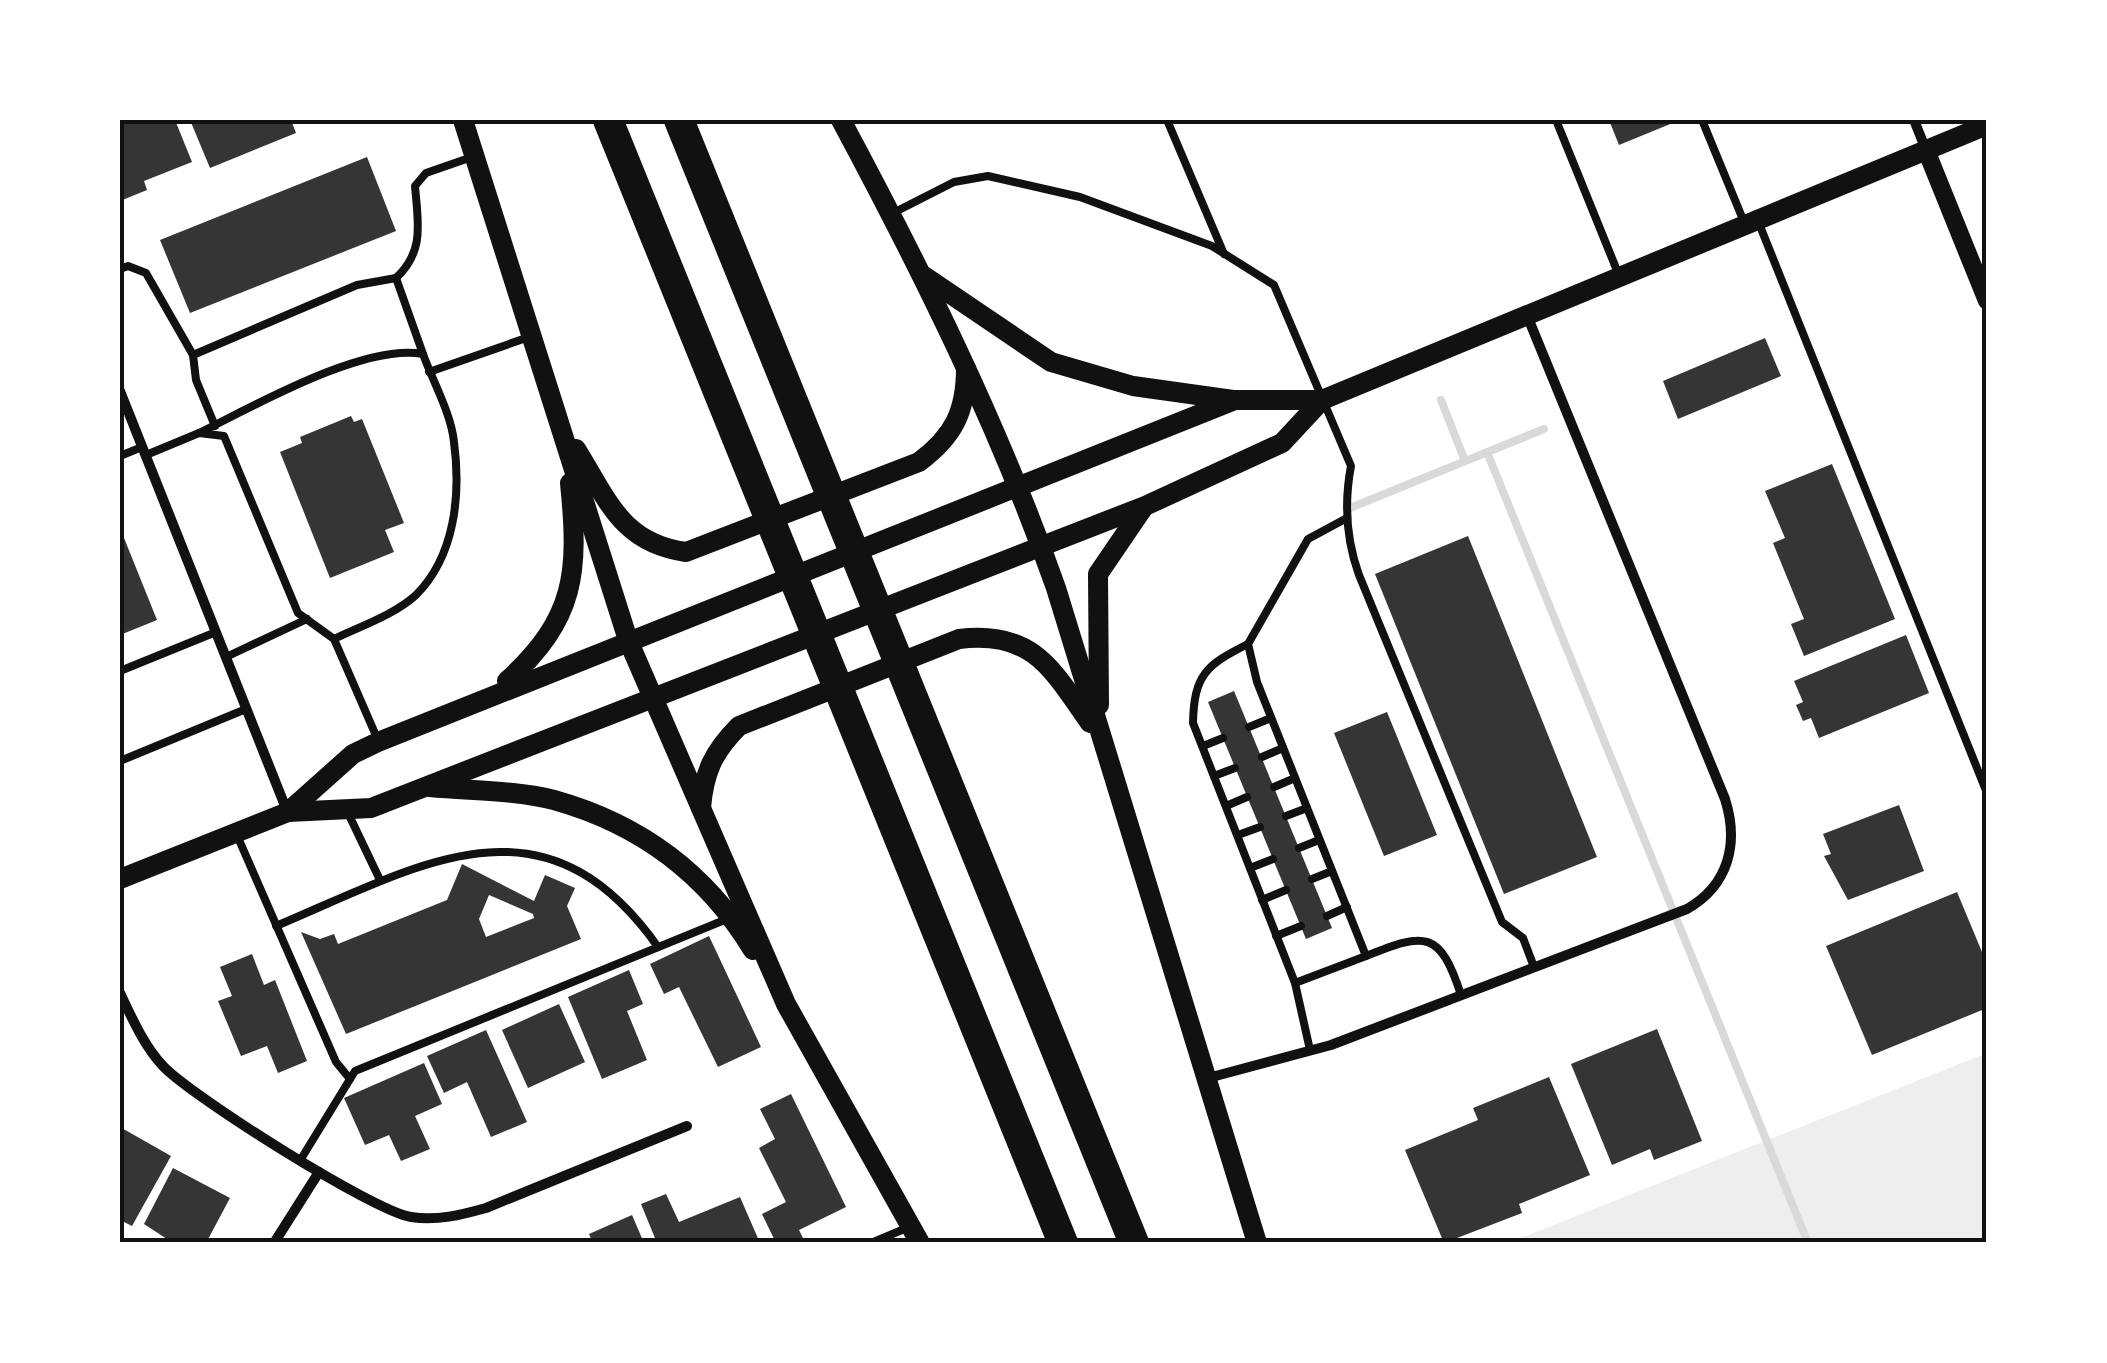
<svg xmlns="http://www.w3.org/2000/svg" width="2107" height="1363" font-family="'Archivo Narrow',sans-serif">
	<style>
		.green { fill: #eee }
		.lines { fill: none; stroke-linecap: round; stroke-linejoin: round }
		.stream { stroke: #d9d9d9; stroke-width: 8 }
		.building { fill: #353535; fill-rule: evenodd }
		.service { stroke: #111; stroke-width: 8 }
		.minor { stroke: #111; stroke-width: 10 }
		.tertiary { stroke: #111; stroke-width: 18 }
		.secondary { stroke: #111; stroke-width: 20 }
		.motorway { stroke: #111; stroke-width: 30 }
		.neatline { fill: none; stroke: #111; stroke-width: 4 }
	</style>
	<rect width="100%" height="100%" fill="#fff"/>
	<!-- green -->
	<path class="green" d="M1987,1053v190h-479z"/>
	<g class="lines">
		<!-- stream -->
		<g class="stream">
			<path d="M1441,400l24,61"/>
			<path d="M1487,452l321,791"/>
			<path d="M1350,508l194,-79"/>
		</g>
	</g>
	<!-- building -->
	<g class="building">
		<path d="M128,120h47l17,42 -48,19 3,9 -27,11v-78z"/>
		<path d="M190,120h101l5,13 -86,35z"/>
		<path d="M1609,120h71l-61,25z"/>
		<path d="M367,157l29,74 -206,82 -30,-73z"/>
		<path d="M1765,338l16,38 -103,43 -15,-38z"/>
		<path d="M351,416l3,6 8,-3 42,104 -19,7 9,22 -64,26 -50,-126 22,-9 -2,-6z"/>
		<path d="M1832,464l63,155 -91,37 -13,-32 13,-5 -31,-76 12,-5 -20,-47z"/>
		<path d="M120,528l37,92 -37,15z"/>
		<path d="M1468,536l129,321 -93,37 -129,-320z"/>
		<path d="M1906,635l23,58 -110,45 -8,-20 -8,3 -7,-16 7,-3 -9,-21z"/>
		<path d="M1234,691l98,237 -26,11 -98,-237z"/>
		<path d="M1387,712l50,123 -53,21 -50,-123z"/>
		<path d="M1899,805l25,66 -76,29 -24,-44 7,-2 -8,-20z"/>
		<path d="M462,864l72,37 11,-26 30,13 -8,18 14,33 -235,95 -45,-102 19,7 14,-5 4,10 109,-44zM489,895l44,19 1,4 -48,19 -7,-18z"/>
		<path d="M1957,892l30,72v44l-115,47 -46,-109z"/>
		<path d="M709,936l52,111 -43,20 -39,-80 -15,7 -14,-30z"/>
		<path d="M252,954l12,31 11,-5 32,81 -29,12 -11,-27 -26,10 -23,-55 14,-5 -12,-29z"/>
		<path d="M629,970l14,34 -16,7 20,49 -45,19 -34,-82z"/>
		<path d="M559,1004l26,58 -57,26 -26,-58z"/>
		<path d="M1657,1029l45,112 -48,19 -4,-11 -38,16 -41,-101z"/>
		<path d="M486,1030l41,92 -36,15 -24,-55 -23,11 -17,-37z"/>
		<path d="M424,1063l18,41 -27,12 15,33 -29,12 -12,-26 -24,10 -21,-47z"/>
		<path d="M1549,1077l41,98 -71,29 3,9 -78,30 -39,-93 73,-30 -5,-12z"/>
		<path d="M791,1094l55,113 -47,23 4,8 -27,5 -14,-29 24,-12 -27,-54 16,-9 -15,-30z"/>
		<path d="M120,1127l51,29 -39,70 -12,-6z"/>
		<path d="M173,1168l57,30 -24,45h-33l-29,-19z"/>
		<path d="M666,1194l13,28 61,-25 20,46h-103l-16,-39z"/>
		<path d="M632,1215l12,28h-51l-4,-9z"/>
	</g>
	<g class="lines">
		<!-- service -->
		<g class="service">
			<path d="M1167,120l57,134"/>
			<path d="M1556,120l62,153"/>
			<path d="M1702,120l42,102"/>
			<path d="M891,214l63,-32 34,-6 92,21 132,49 62,39 77,181c-7,37 -5,73 8,109l143,347 21,16 11,29"/>
			<path d="M1758,221l229,572"/>
			<path d="M120,269l8,-3 18,7 47,82"/>
			<path d="M396,278c29,-27 22,-55 19,-92l11,-13 46,-16"/>
			<path d="M429,372l100,-35"/>
			<path d="M215,426l-19,-46 -3,-25 164,-70 39,-7 27,76"/>
			<path d="M199,433c55,-27 165,-90 224,-79 10,28 28,59 31,88 7,53 1,114 -38,153 -22,20 -55,31 -82,44"/>
			<path d="M146,455l53,-22 25,3 74,177 36,26 43,99"/>
			<path d="M120,456l22,-9"/>
			<path d="M1347,518l-39,21 -60,105 9,38 109,274c59,-24 74,-26 95,39"/>
			<path d="M1248,644c-42,21 -54,31 -55,79l102,260 15,67"/>
			<path d="M226,657l81,-38"/>
			<path d="M120,671l96,-39"/>
			<path d="M1249,727l22,-9"/>
			<path d="M1203,746l20,-8"/>
			<path d="M1262,757l21,-9"/>
			<path d="M120,761l126,-52"/>
			<path d="M1214,776l21,-8"/>
			<path d="M1274,787l21,-9"/>
			<path d="M1226,806l21,-9"/>
			<path d="M348,813l32,67"/>
			<path d="M1286,816l21,-8"/>
			<path d="M236,833l100,229 14,17"/>
			<path d="M1238,835l22,-8"/>
			<path d="M1299,848l20,-8"/>
			<path d="M1250,868l23,-9"/>
			<path d="M1312,879l20,-8"/>
			<path d="M1262,900l24,-10"/>
			<path d="M1327,916l20,-9"/>
			<path d="M276,926c145,-61 268,-140 382,21"/>
			<path d="M1276,936l25,-10"/>
			<path d="M1295,983l71,-27"/>
			<path d="M301,1159l54,-88 372,-152"/>
			<path d="M871,1243l38,-16"/>
		</g>
		<!-- minor -->
		<g class="minor">
			<path d="M1914,120l12,30"/>
			<path d="M120,391l167,420"/>
			<path d="M120,993c12,25 24,53 43,73 28,30 210,145 248,151 26,4 50,-2 75,-9l201,-82"/>
			<path d="M1208,1078l123,-33 356,-136c42,-24 52,-66 38,-110l-199,-486"/>
			<path d="M274,1243l45,-71"/>
		</g>
		<!-- tertiary -->
		<path class="tertiary" d="M1926,150l61,151"/>
		<!-- secondary -->
		<g class="secondary">
			<path d="M463,120l165,520 158,364 134,239"/>
			<path d="M841,120c82,153 157,304 215,468l201,655"/>
			<path d="M924,276l127,86 82,24 100,14"/>
			<path d="M576,449c32,51 45,94 110,103l233,-90c35,-26 47,-51 47,-94"/>
			<path d="M507,681c69,-63 72,-108 63,-198"/>
			<path d="M1099,705l-1,-131 45,-66"/>
			<path d="M430,787c40,4 86,3 124,13 86,24 153,74 199,150"/>
			<path d="M701,808c3,-36 12,-56 38,-82l220,-87c74,-9 93,30 131,84"/>
			<path d="M288,812l65,-58 25,-12 857,-342h87l665,-275"/>
			<path d="M120,879l168,-67 83,-4 774,-302 137,-63 40,-43"/>
		</g>
		<!-- motorway -->
		<g class="motorway">
			<path d="M608,120l455,1123"/>
			<path d="M679,120l455,1123"/>
		</g>
	</g>
	<!-- border -->
	<rect width="2107" height="1363" fill="none" stroke="#ffffff" stroke-width="245"/>
	<rect x="122" y="122" width="1862" height="1118" class="neatline"/>
</svg>
